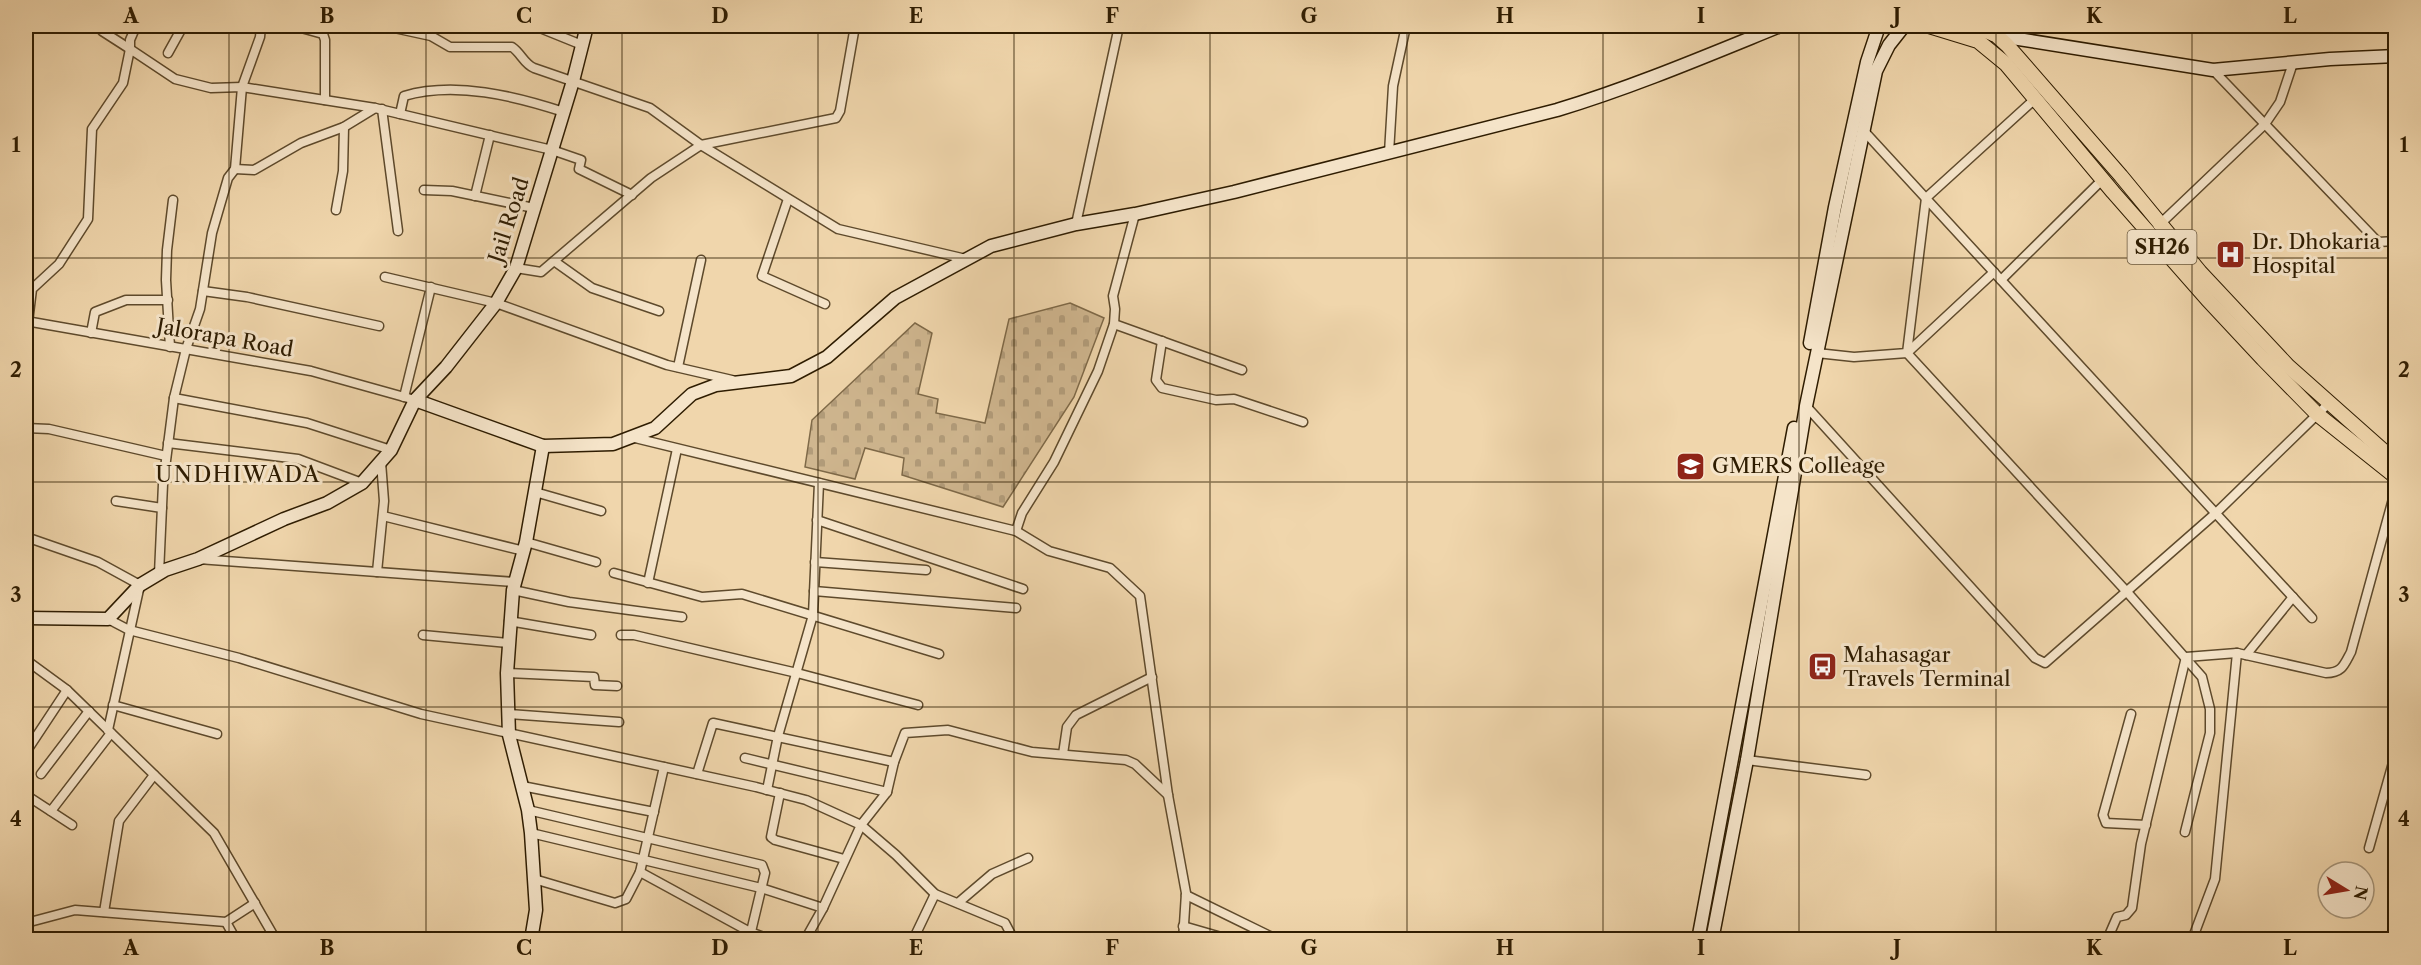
<svg xmlns="http://www.w3.org/2000/svg" width="2421" height="965" font-family="'Libre Caslon Text',serif">
	<style>
		.cemetery { fill: url(#cemetery-stones); stroke: #7e6948; stroke-width: 1.5 }
		.lines { fill: none; stroke-linecap: round; stroke-linejoin: round }
		.street-casing { stroke: #5e4a2c; stroke-width: 11 }
		.secondary-casing { stroke: #2e1c01; stroke-width: 15 }
		.primary-casing { stroke: #2e1c01; stroke-width: 16 }
		.street { stroke: #f5e4c9; stroke-width: 8 }
		.secondary { stroke: #f5e4c9; stroke-width: 12 }
		.primary { stroke: #f0d6ac; stroke-width: 14 }
		.grid { fill: none; stroke: #2e1c01; stroke-width: 1.5; stroke-opacity: 0.55 }
		.labels { text-anchor: middle; stroke-width: 6; stroke-linejoin: round; paint-order: stroke }
		.shield { fill: #f5e4c9; stroke: #6a583d; stroke-width: 1.5 }
		.shield-label { font-size: 20px; font-weight: bold; fill: #2e1c01 }
		.street-label { font-size: 21px; fill: #2e1c01; stroke: #f5e4c9 }
		.poi-label { font-size: 21px; fill: #2e1c01; stroke: #f5e4c9; text-anchor: start }
		.neighbourhood-label { font-size: 22px; letter-spacing: 1.5px; fill: #2e1c01; stroke: #f5e4c9 }
		.neatline { fill: none; stroke: #2e1c01; stroke-width: 2 }
		.grid-label { font-size: 20px; text-anchor: middle; font-weight: bold; fill: #2e1c01 }
	</style>
	<defs>
		<pattern id="cemetery-stones" width="16" height="16" patternUnits="userSpaceOnUse" patternTransform="scale(1.5)"><rect width="16" height="16" fill="#cfb68f"/><path d="M2 7V4a2 2 0 0 1 4 0v3zM10 15v-3a2 2 0 0 1 4 0v3z" fill="#b29c7a"/></pattern>
	</defs>
	<rect width="100%" height="100%" fill="#f0d6ac"/>
	<filter id="stains"><feTurbulence type="fractalNoise" baseFrequency=".00333" numOctaves="4"/><feColorMatrix values="0 0 0 0 .2 0 0 0 0 .09 0 0 0 0 .02 0 0 0 .5 -.17"/></filter>
	<radialGradient id="worn" r=".72"><stop offset=".6" stop-color="#630" stop-opacity="0"/><stop offset="1" stop-color="#630" stop-opacity=".3"/></radialGradient>
	<!-- cemetery -->
	<path class="cemetery" d="M1070,303l34,15 -30,79 -71,110 -101,-32 2,-17 -39,-10 -10,31 -50,-12 7,-47 103,-97 17,10 -14,61 20,5 -2,14 49,10 24,-104z"/>
	<g class="lines">
		<defs>
			<g id="street">
				<path d="M99,26l3,5 28,18v-9l6,-14"/>
				<path d="M294,26l29,8 2,6v60"/>
				<path d="M385,26l46,10 19,11h62c9,6 12,17 22,21l116,40 51,37 137,84 128,30"/>
				<path d="M535,26l47,19"/>
				<path d="M168,53l15,-27"/>
				<path d="M2213,70l165,172 18,-1"/>
				<path d="M382,109l16,122"/>
				<path d="M400,114l4,-18c51,-15 111,0 160,16"/>
				<path d="M1863,130l449,488"/>
				<path d="M1389,153l4,-67 13,-60"/>
				<path d="M235,169l19,1 47,-27 43,-16 31,-19"/>
				<path d="M424,190l28,1 82,17"/>
				<path d="M475,196l15,-61"/>
				<path d="M788,199l-26,77 63,28"/>
				<path d="M336,210l7,-39 1,-44"/>
				<path d="M1076,224l43,-198"/>
				<path d="M2158,226l107,-102 15,-22 13,-39"/>
				<path d="M554,261l38,27 67,23"/>
				<path d="M516,268l25,4 110,-94 50,-33 135,-27 4,-7 15,-85"/>
				<path d="M1994,272l-87,81 220,239 75,85 8,32v24l-25,99"/>
				<path d="M385,277l111,26 171,62 65,15"/>
				<path d="M2001,280l102,-101"/>
				<path d="M203,291l44,6 132,29"/>
				<path d="M26,321l285,50 104,29"/>
				<path d="M28,322l4,-33 27,-25 29,-45 4,-90 31,-46 7,-34 45,30 36,9 31,-1 133,21 177,42 29,10 -2,9 53,26"/>
				<path d="M1114,324l128,46"/>
				<path d="M91,333l4,-21 31,-12h42"/>
				<path d="M1162,341l-6,39 6,8 54,12 18,-1 69,23"/>
				<path d="M170,347l-4,-67 1,-30 6,-50"/>
				<path d="M1817,353l37,4 53,-4 19,-155 110,-100"/>
				<path d="M678,367l23,-107"/>
				<path d="M404,397l27,-110"/>
				<path d="M174,398l133,25 84,27"/>
				<path d="M1806,406l229,252 10,5 171,-150 112,-109"/>
				<path d="M26,428l23,1 117,27"/>
				<path d="M631,437l385,94 33,20 61,17 30,28 28,199 18,98 -3,47"/>
				<path d="M168,443l130,16 64,24"/>
				<path d="M535,492l66,19"/>
				<path d="M116,501l46,7"/>
				<path d="M383,516l141,35"/>
				<path d="M817,520l206,69"/>
				<path d="M1016,531l6,-18 32,-51 44,-91 16,-47 1,-15 -2,-13 22,-82"/>
				<path d="M26,537l72,25 42,23 -32,145"/>
				<path d="M526,542l70,20"/>
				<path d="M198,559l317,23"/>
				<path d="M815,562l111,8"/>
				<path d="M377,572l7,-71 -3,-39"/>
				<path d="M614,573l88,24 40,-3 197,60"/>
				<path d="M159,574l4,-90 11,-86 12,-49 14,-40 12,-76 16,-55 7,-9 7,-82 18,-50 1,-11"/>
				<path d="M648,583l29,-134"/>
				<path d="M513,590l56,12 113,15"/>
				<path d="M814,591l202,17"/>
				<path d="M108,619l21,11 110,28 182,56 335,73 50,13 55,25 35,30 39,39 70,29 9,17"/>
				<path d="M509,621l82,14"/>
				<path d="M423,635l85,8"/>
				<path d="M621,635h13l163,38 121,32"/>
				<path d="M2246,655l47,-58"/>
				<path d="M26,660l41,30 147,143 62,107"/>
				<path d="M507,673l87,4 1,8 22,1"/>
				<path d="M113,705l104,29"/>
				<path d="M509,714l110,8"/>
				<path d="M2131,714l-28,101 3,8 40,2"/>
				<path d="M26,752l41,-62"/>
				<path d="M1063,754l4,-27 9,-12 76,-38"/>
				<path d="M745,758l142,34"/>
				<path d="M1747,760l119,15"/>
				<path d="M41,774l48,-63"/>
				<path d="M697,774l16,-51 181,39"/>
				<path d="M522,786l132,26"/>
				<path d="M767,790l11,-54 35,-121 6,-132"/>
				<path d="M780,793l-9,44 4,3 69,19"/>
				<path d="M26,795l46,30"/>
				<path d="M528,810l234,55 3,8 -16,67"/>
				<path d="M51,811l60,-78"/>
				<path d="M531,833l230,55 62,20"/>
				<path d="M2369,848l27,-96"/>
				<path d="M640,872l110,60 22,8"/>
				<path d="M534,879l81,24 11,-4 14,-27 24,-105"/>
				<path d="M1186,895l92,45"/>
				<path d="M958,903l34,-29 36,-16"/>
				<path d="M104,912l15,-91 35,-46"/>
				<path d="M226,922l10,18"/>
				<path d="M26,923l49,-13 151,12 29,-19"/>
				<path d="M1183,926l45,13"/>
				<path d="M805,940l18,-32 38,-83 26,-33 7,-30 11,-29 43,-3 84,22 94,8 9,4 33,31"/>
				<path d="M913,940l22,-46"/>
				<path d="M2107,940l10,-23 9,-2 6,-7 9,-64 45,-187 51,-4 89,20c16,0 18,-8 25,-21l45,-164"/>
				<path d="M2192,940l23,-61 22,-226"/>
			</g>
			<g id="secondary">
				<path d="M1993,35l220,35 117,-11 66,-3"/>
				<path d="M1810,343l25,-136 32,-145 12,-36"/>
				<path d="M415,400l128,46 70,-2 42,-16 37,-34 24,-9 75,-9 36,-19 68,-59 96,-52 85,-22 59,-10 99,-22 323,-82c76,-23 149,-54 223,-84"/>
				<path d="M26,618l82,1 32,-34 25,-15 33,-11 86,-40 43,-16 35,-20 29,-33 24,-50 31,-33 50,-64 20,-35 57,-187 14,-55"/>
				<path d="M531,940l5,-30 -5,-77 -3,-23 -19,-75 -2,-62 6,-83 13,-48 17,-96"/>
				<path d="M1698,940l96,-512"/>
				<path d="M1712,940l35,-180 59,-354 70,-335 13,-26 15,-19"/>
			</g>
			<g id="primary">
				<path d="M1929,26l49,15 28,23 107,128 94,107 56,60 54,55 79,63"/>
				<path d="M1973,26l23,9 11,10 114,131 79,96 88,94 108,96"/>
			</g>
		</defs>
		<!-- street casing -->
		<use href="#street" class="street-casing"/>
		<!-- secondary casing -->
		<use href="#secondary" class="secondary-casing"/>
		<!-- primary casing -->
		<use href="#primary" class="primary-casing"/>
		<!-- street -->
		<use href="#street" class="street"/>
		<!-- secondary -->
		<use href="#secondary" class="secondary"/>
		<!-- primary -->
		<use href="#primary" class="primary"/>
	</g>
	<!-- grid -->
	<path class="grid" d="M229,26v914M426,26v914M622,26v914M818,26v914M1014,26v914M1210,26v914M1407,26v914M1603,26v914M1799,26v914M1996,26v914M2192,26v914M26,258h2370M26,482h2370M26,707h2370"/>
	<!-- icons -->
	<defs>
		<symbol id="hospital-square" viewBox="-11 -11 22 22"><rect x="-9" y="-9" width="18" height="18" rx="4" fill="#8f2418" stroke="#f5e4c9"/><path d="M-5-5h3v3.5h4V-5h3V5h-3V1.5h-4V5h-3Z" fill="#fff"/></symbol>
		<symbol id="university-square" viewBox="-11 -11 22 22"><rect x="-9" y="-9" width="18" height="18" rx="4" fill="#8f2418" stroke="#f5e4c9"/><path d="M0-5L7-2L0 1L-7-2ZM-4 1L0 2.5L4 1V4Q0 6-4 4Z" fill="#fff"/></symbol>
		<symbol id="bus-square" viewBox="-11 -11 22 22"><rect x="-9" y="-9" width="18" height="18" rx="4" fill="#8f2418" stroke="#f5e4c9"/><path d="M-5-6H5V4H4V6H2V4H-2V6H-4V4H-5ZM-3.5-4V0h7V-4ZM-3.5 1.2v1.5H-2V1.2ZM2 1.2v1.5H3.5V1.2Z" fill="#fff"/></symbol>
	</defs>
	<g fill-rule="evenodd">
		<use href="#hospital-square" x="2214" y="238" width="33" height="33"/>
		<use href="#university-square" x="1674" y="450" width="33" height="33"/>
		<use href="#bus-square" x="1806" y="650" width="33" height="33"/>
	</g>
	<g class="labels">
		<!-- shield labels -->
		<rect class="shield" x="2127.5" y="230" width="69" height="34" rx="4.5"/>
		<g class="shield-label">
			<text x="2162" y="254">SH26</text>
		</g>
		<!-- street labels -->
		<g class="street-label">
			<text transform="translate(509 220) rotate(-72)" y="7">Jail Road</text>
			<text transform="translate(225 338) rotate(10)" y="7">Jalorapa Road</text>
		</g>
		<!-- poi labels -->
		<g class="poi-label">
			<text x="2252" y="249">Dr. Dhokaria<tspan x="2252" dy="24">Hospital</tspan></text>
			<text x="1712" y="473">GMERS Colleage</text>
			<text x="1843" y="662">Mahasagar<tspan x="1843" dy="24">Travels Terminal</tspan></text>
		</g>
		<!-- neighbourhood labels -->
		<g class="neighbourhood-label">
			<text x="238" y="482">UNDHIWADA</text>
		</g>
	</g>
	<!-- margin -->
	<rect width="2421" height="965" fill="none" stroke="#f0d6ac" stroke-width="66"/>
	<!-- north arrow -->
	<g transform="translate(2346 890) rotate(101)"><circle r="28" fill="#f5e4c9" stroke="#a59479" stroke-width="1.5"/>
	<path d="M0-4.5L10 22L0 15L-10 22Z" fill="#8f2418"/>
	<text y="-9" font-size="16" font-weight="bold" text-anchor="middle" fill="#2e1c01">N</text>
	</g>
	<rect x="33" y="33" width="2355" height="899" class="neatline"/>
	<g class="grid-label">
		<text x="131" y="23">A</text>
		<text x="327" y="23">B</text>
		<text x="524" y="23">C</text>
		<text x="720" y="23">D</text>
		<text x="916" y="23">E</text>
		<text x="1112" y="23">F</text>
		<text x="1309" y="23">G</text>
		<text x="1505" y="23">H</text>
		<text x="1701" y="23">I</text>
		<text x="1897" y="23">J</text>
		<text x="2094" y="23">K</text>
		<text x="2290" y="23">L</text>
		<text x="16" y="152">1</text>
		<text x="2404" y="152">1</text>
		<text x="16" y="377">2</text>
		<text x="2404" y="377">2</text>
		<text x="16" y="602">3</text>
		<text x="2404" y="602">3</text>
		<text x="16" y="826">4</text>
		<text x="2404" y="826">4</text>
		<text x="131" y="955">A</text>
		<text x="327" y="955">B</text>
		<text x="524" y="955">C</text>
		<text x="720" y="955">D</text>
		<text x="916" y="955">E</text>
		<text x="1112" y="955">F</text>
		<text x="1309" y="955">G</text>
		<text x="1505" y="955">H</text>
		<text x="1701" y="955">I</text>
		<text x="1897" y="955">J</text>
		<text x="2094" y="955">K</text>
		<text x="2290" y="955">L</text>
	</g>
	<rect width="100%" height="100%" filter="url(#stains)"/>
	<rect width="100%" height="100%" fill="url(#worn)"/>
</svg>
